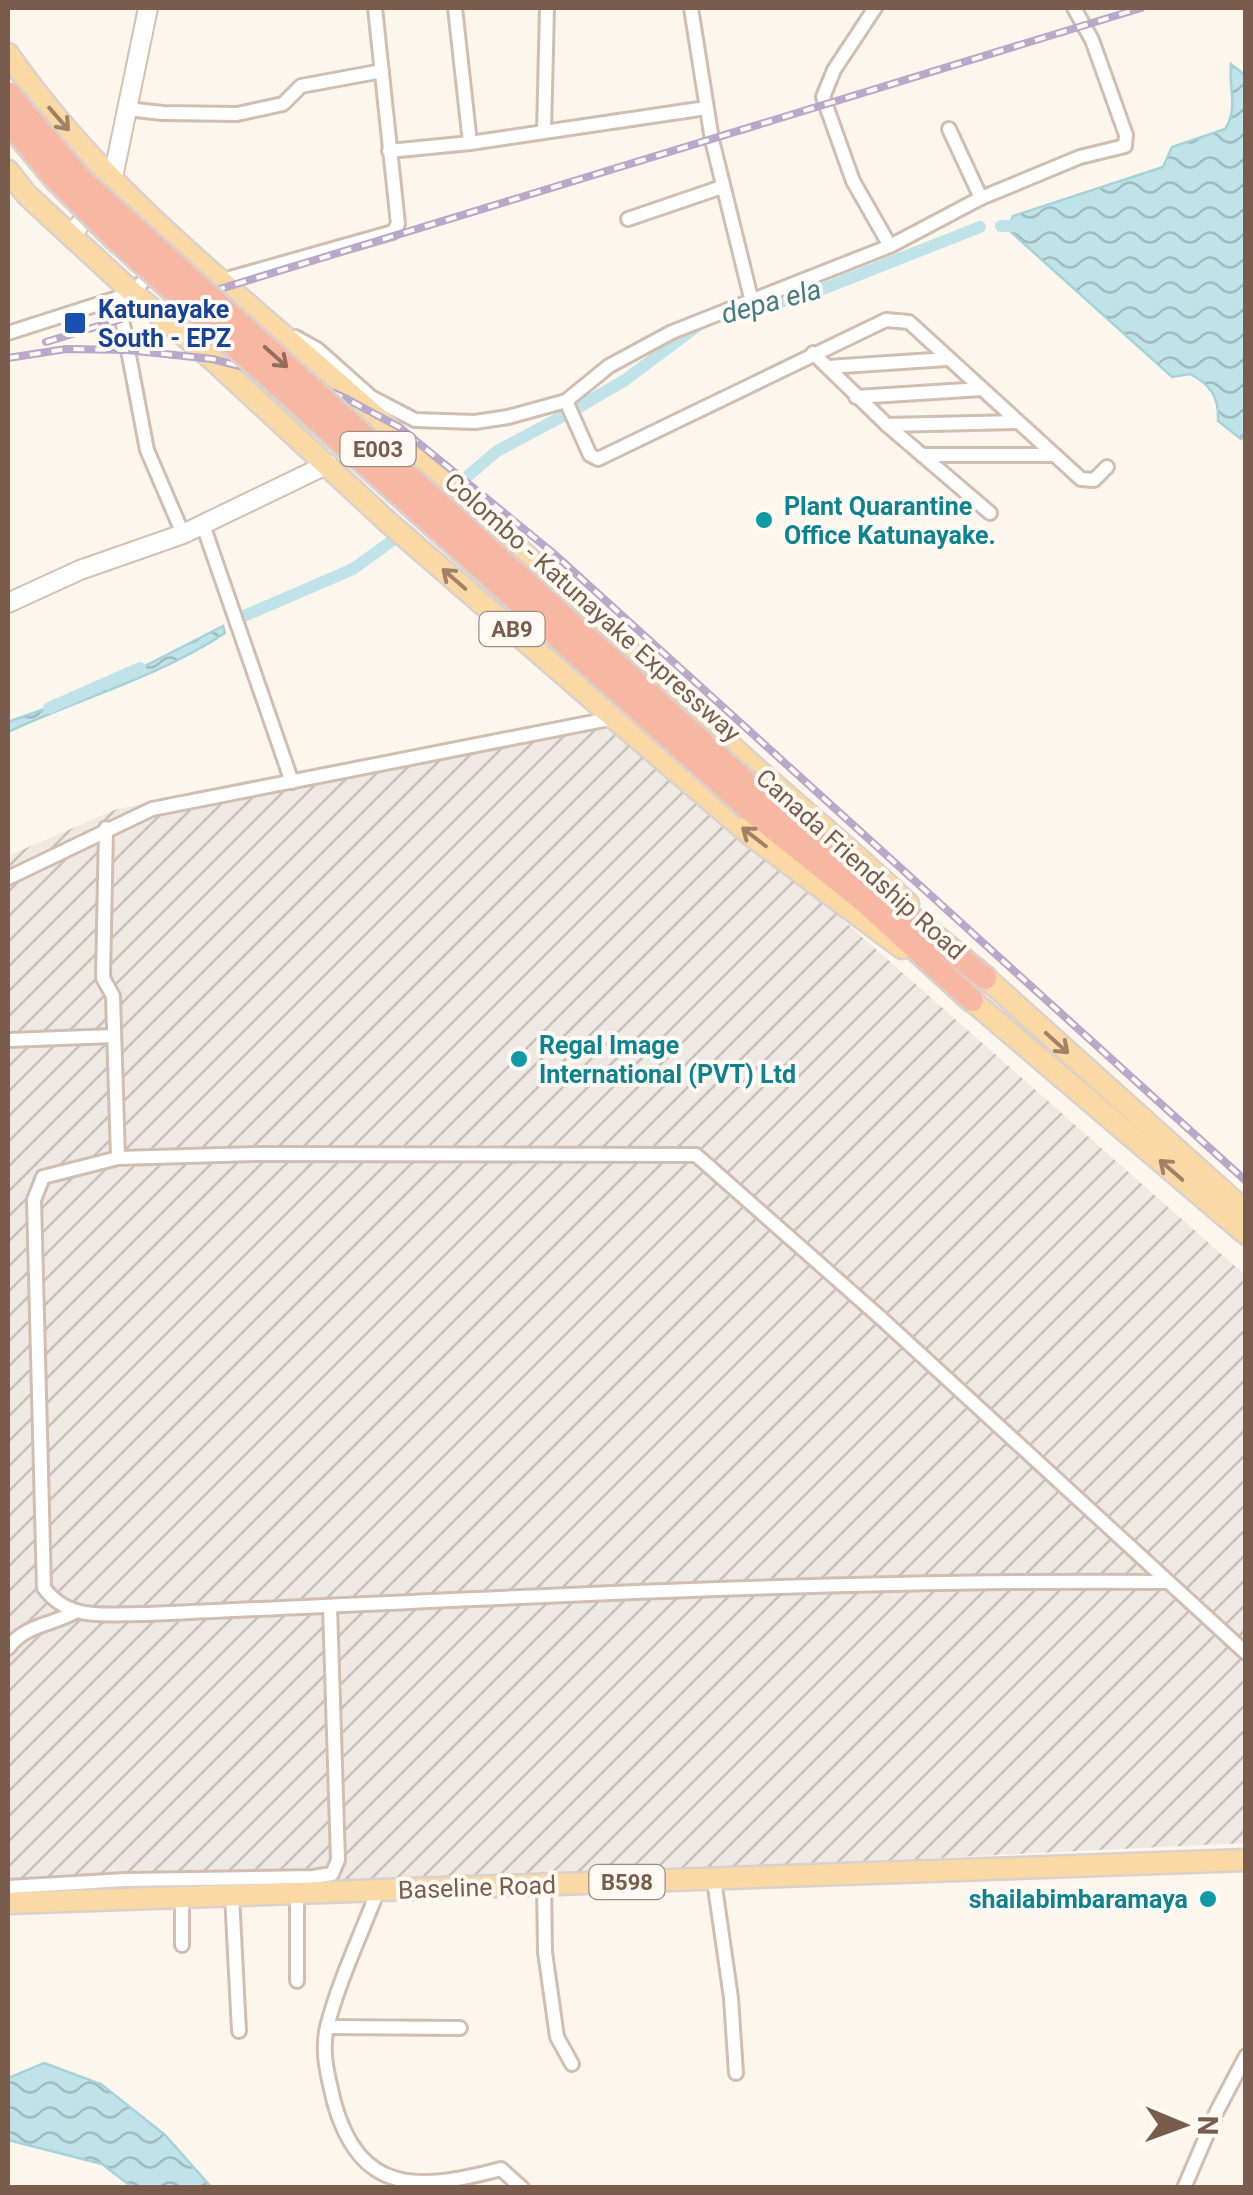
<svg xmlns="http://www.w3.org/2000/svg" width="1253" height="2195" font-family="Roboto,sans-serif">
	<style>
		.industrial { fill: url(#industrial-furrows) }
		.water { fill: url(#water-waves); stroke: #a5d3da; stroke-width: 2.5 }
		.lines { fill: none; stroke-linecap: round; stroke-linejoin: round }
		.canal { stroke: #bfe3e8; stroke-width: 12 }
		.street-casing { stroke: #d1beb0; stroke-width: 18 }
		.secondary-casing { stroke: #d6c0b0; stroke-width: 22 }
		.primary-casing { stroke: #dad1cd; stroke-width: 25 }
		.highway-casing { stroke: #dad1cd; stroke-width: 28 }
		.street { stroke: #fff; stroke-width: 12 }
		.secondary { stroke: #fff; stroke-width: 18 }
		.primary { stroke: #fbd9a5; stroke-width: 20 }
		.highway { stroke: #f7b7a3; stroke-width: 22 }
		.rail-casing { stroke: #b9a8c9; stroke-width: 8 }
		.rail { stroke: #fffaf3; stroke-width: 4; stroke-dasharray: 11; stroke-linecap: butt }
		.highway-bridge-casing { stroke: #dad1cd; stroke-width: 28; stroke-linecap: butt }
		.highway-bridge { stroke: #f7b7a3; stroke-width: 22 }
		.oneway { stroke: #a18267 }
		.oneway2 { stroke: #936e5e }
		.transit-dot { fill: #1a4fb4; stroke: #fffaf3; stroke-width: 4 }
		.culture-dot { fill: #0f9aa8; stroke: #fffaf3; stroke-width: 4 }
		.labels { text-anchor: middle; stroke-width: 8; stroke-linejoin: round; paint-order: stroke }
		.shield { fill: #fffaf3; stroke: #a28b7f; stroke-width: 2.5 }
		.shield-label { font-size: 22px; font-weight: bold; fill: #7a5c4d }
		.transit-label { font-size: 25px; font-weight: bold; fill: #164399; stroke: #fffaf3; text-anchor: start }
		.culture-label { font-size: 25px; font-weight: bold; fill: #0d838f; stroke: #fffaf3; text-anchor: start }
		.street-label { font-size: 25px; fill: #7a5c4d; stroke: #fffaf3 }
		.water-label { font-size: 28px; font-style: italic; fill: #437c86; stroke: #fffaf3 }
	</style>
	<defs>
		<pattern id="industrial-furrows" width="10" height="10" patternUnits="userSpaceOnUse" patternTransform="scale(2.5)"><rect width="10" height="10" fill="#efe9e4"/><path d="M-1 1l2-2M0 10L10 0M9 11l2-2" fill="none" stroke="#c7c0bb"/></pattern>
		<pattern id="water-waves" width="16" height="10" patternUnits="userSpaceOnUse" patternTransform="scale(2.5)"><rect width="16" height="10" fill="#bfe3e8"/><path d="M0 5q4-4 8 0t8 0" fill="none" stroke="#a0bbbe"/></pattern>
	</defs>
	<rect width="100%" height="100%" fill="#fdf6ec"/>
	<!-- industrial -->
	<path class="industrial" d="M614,718l631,557v568l-1237,60v-1047l109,-47z"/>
	<!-- water -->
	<g class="water">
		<path d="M1231,64l15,12v358l-5,5 -23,-18c1,-24 -7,-36 -28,-47l-18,3 -161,-145 -2,-6 4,-10 150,-49 9,-20 53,-18c14,-21 3,-43 6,-65z"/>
		<path d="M223,626l2,7c-68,45 -145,65 -217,99v-10l90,-32z"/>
		<path d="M44,2063l57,21 64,51 46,52h-79l-30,-23 -94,-24v-62z"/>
	</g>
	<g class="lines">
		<!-- canal -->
		<g class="canal">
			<path d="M1001,226h24"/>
			<path d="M733,313l72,-17 175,-69"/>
			<path d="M579,407l46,-27 75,-56"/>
			<path d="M469,475l28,-24 66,-35"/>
			<path d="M244,616l109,-47 40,-29"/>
			<path d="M49,708l91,-40"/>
		</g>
		<defs>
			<g id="street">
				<path d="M455,8l15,135"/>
				<path d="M691,8l21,132 40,162"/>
				<path d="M875,8l-41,62 -11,27 30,84 37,65"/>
				<path d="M127,109l36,4 74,1 46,-10 18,-18 81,-15"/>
				<path d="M949,129l32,69"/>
				<path d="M544,132l3,-124"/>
				<path d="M389,151l81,-8 236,-35"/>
				<path d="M628,219l94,-32"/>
				<path d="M223,280l170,-48 5,-8 -23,-216"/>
				<path d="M118,298l29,152 36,84"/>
				<path d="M8,333l125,-40 20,-23"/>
				<path d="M295,337l22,12 54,48 44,23 60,2 33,-5 58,-16 43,-35 63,-34 218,-86 91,-48 99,-41 45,-11 1,-11 -34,-95 -18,-32"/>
				<path d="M813,353l74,72 103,88"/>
				<path d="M828,367l119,-8"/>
				<path d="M856,397l126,-8"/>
				<path d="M566,401l24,54 8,4 288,-139 23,2 172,157 13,1 13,-13"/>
				<path d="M887,425l130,-3"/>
				<path d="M922,455h133"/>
				<path d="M203,525l89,257"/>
				<path d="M106,828l-3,150 10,18 5,162"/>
				<path d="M8,878l144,-69 462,-91"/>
				<path d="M8,1040l106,-4"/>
				<path d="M1166,1582c-340,-3 -679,17 -1018,32 -40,-1 -78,9 -104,-26l-10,-388 9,-23 75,-19 137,-4 441,1 186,164 364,334"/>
				<path d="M8,1648c17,-23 40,-22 65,-35"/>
				<path d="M714,1880l17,118 5,75"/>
				<path d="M544,1885l1,67 12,85 15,27"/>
				<path d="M8,1887l117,-7 188,-3 19,-3 6,-14 -8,-254"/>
				<path d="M378,1890c-17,45 -39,90 -51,137 -6,26 1,49 7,75 26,93 84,89 167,67l21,19"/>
				<path d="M297,1893v88"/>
				<path d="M232,1895l7,136"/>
				<path d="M182,1896v49"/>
				<path d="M327,2027l133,1"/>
				<path d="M1184,2188l33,-77 29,-55"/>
			</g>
			<g id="secondary">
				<path d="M71,236l41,-54 36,-174"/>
				<path d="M8,603l72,-33 103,-36 145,-70"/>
			</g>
			<g id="primary">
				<path d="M8,54c98,142 238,245 365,360 123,112 243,227 366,339 55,51 115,98 169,151"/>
				<path d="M8,171l19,24 106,98 79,66 177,164 225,195 139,119 149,111"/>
				<path d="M976,969l270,243"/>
				<path d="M962,992l284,242"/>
				<path d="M8,1903l1238,-43"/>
			</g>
			<g id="highway">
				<path d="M759,794l226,184"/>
				<path d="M749,809l115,92 108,99"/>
			</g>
		</defs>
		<!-- street casing -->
		<use href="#street" class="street-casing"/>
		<!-- secondary casing -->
		<use href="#secondary" class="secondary-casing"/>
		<!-- primary casing -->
		<use href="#primary" class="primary-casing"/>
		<!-- highway casing -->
		<use href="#highway" class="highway-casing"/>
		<!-- street -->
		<use href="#street" class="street"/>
		<!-- secondary -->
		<use href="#secondary" class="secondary"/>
		<!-- primary -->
		<use href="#primary" class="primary"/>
		<!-- highway -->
		<use href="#highway" class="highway"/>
		<defs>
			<g id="rail">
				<path d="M46,342l1095,-334"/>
				<path d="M8,358l58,-9 61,1 85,9 103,26 30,13 54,29 153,125 694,629"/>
			</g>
		</defs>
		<!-- rail casing -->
		<use href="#rail" class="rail-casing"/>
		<!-- rail -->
		<use href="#rail" class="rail"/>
		<defs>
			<g id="highway-bridge">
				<path d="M8,93l73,87 678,614"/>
				<path d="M8,121l48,58 57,57 636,573"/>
			</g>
		</defs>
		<!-- highway-bridge casing -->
		<use href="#highway-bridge" class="highway-bridge-casing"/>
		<!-- highway-bridge -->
		<use href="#highway-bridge" class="highway-bridge"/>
	</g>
	<!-- one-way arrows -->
	<defs><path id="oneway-shaft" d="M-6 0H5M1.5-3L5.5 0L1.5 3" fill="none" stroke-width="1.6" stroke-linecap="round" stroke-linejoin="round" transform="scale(2.5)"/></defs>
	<g class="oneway">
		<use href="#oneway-shaft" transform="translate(59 119) rotate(49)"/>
		<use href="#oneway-shaft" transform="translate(454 579) rotate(-139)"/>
		<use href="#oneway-shaft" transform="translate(754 837) rotate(-142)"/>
		<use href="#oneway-shaft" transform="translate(1057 1043) rotate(42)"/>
		<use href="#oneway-shaft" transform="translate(1171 1170) rotate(-139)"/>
	</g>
	<use class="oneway2" href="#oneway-shaft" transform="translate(276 357) rotate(42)"/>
	<!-- markers -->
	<rect class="transit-dot" x="63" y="311" width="24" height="24" rx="5"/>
	<g class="culture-dot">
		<circle cx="764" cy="520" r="10"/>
		<circle cx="519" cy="1059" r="10"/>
		<circle cx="1208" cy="1899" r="10"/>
	</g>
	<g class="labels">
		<!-- shield labels -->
		<g class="shield">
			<rect x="340.5" y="432" width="75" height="34" rx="8"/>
			<rect x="479.5" y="612" width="65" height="34" rx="8"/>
			<rect x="589.5" y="1865" width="75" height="34" rx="8"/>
		</g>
		<g class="shield-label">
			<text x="378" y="457">E003</text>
			<text x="512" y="637">AB9</text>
			<text x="627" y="1890">B598</text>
		</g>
		<!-- transit labels -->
		<g class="transit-label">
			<text x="98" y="318">Katunayake<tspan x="98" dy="29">South - EPZ</tspan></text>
		</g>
		<!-- culture labels -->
		<g class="culture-label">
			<text x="784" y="515">Plant Quarantine<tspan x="784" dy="29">Office Katunayake.</tspan></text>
			<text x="539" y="1054">Regal Image<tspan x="539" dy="29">International (PVT) Ltd</tspan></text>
			<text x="1188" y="1908" text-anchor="end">shailabimbaramaya</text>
		</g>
		<!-- street labels -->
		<g class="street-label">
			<text transform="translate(593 607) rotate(42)" y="9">Colombo - Katunayake Expressway</text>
			<text transform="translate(861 864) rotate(42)" y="9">Canada Friendship Road</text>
			<text transform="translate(477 1887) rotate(-2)" y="9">Baseline Road</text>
		</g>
		<!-- water labels -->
		<g class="water-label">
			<text transform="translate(771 301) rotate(-15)" y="10">depa ela</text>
		</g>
	</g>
	<!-- border -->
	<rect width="1253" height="2195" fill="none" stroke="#7a5c4d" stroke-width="20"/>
	<!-- north arrow -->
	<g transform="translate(1183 2125) rotate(91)" stroke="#fffaf3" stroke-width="8" paint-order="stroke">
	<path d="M0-8L18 38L0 25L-18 38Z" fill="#7a5c4d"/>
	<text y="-15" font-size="28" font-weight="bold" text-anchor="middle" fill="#7a5c4d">N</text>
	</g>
</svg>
